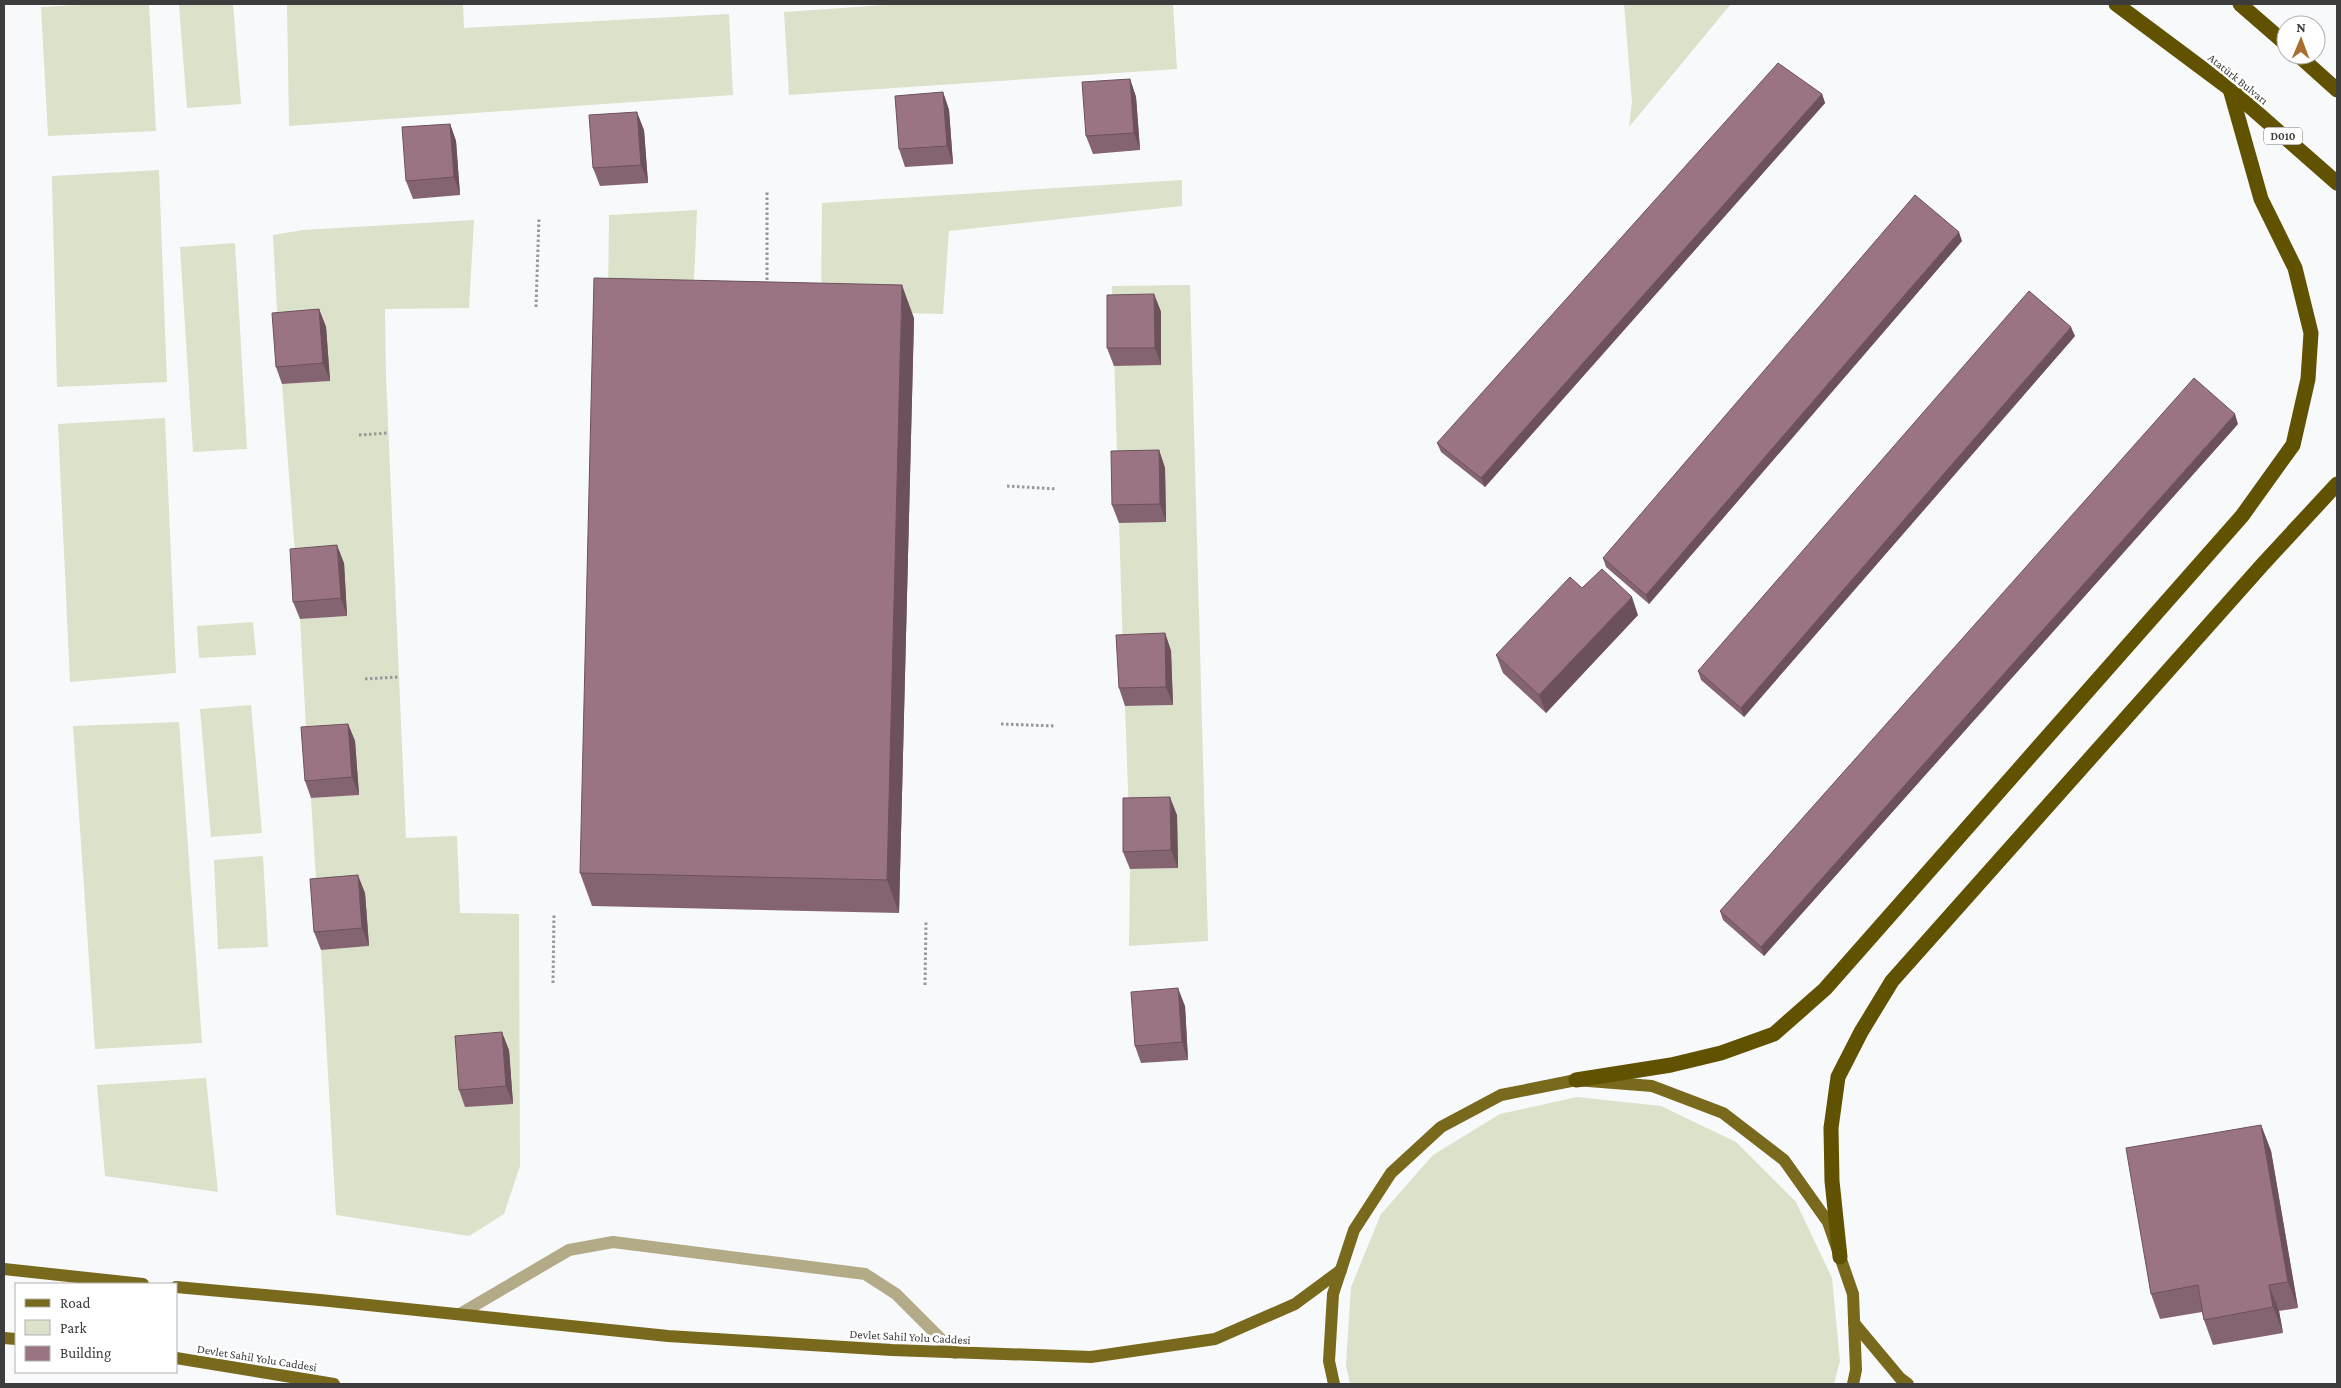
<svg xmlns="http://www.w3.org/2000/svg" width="2341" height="1388" font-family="'Crimson Pro',serif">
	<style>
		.green { fill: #dce1ca }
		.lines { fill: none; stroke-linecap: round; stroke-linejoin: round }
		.path { stroke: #98989a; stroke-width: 3; stroke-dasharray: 2.5 2.5; stroke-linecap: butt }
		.minor { stroke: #b3ab87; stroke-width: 12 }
		.major { stroke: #78691c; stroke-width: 12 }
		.highway { stroke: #605201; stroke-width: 15 }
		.wall { fill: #856471 }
		.shaded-wall { fill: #6c515c }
		.building { fill: #9b7483; stroke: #6c515c }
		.labels { text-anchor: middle; stroke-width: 5; stroke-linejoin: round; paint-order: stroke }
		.shield { fill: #fff; stroke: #767677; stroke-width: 1 }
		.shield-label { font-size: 11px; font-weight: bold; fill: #3c3c3d }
		.street-label { font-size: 12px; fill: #3c3c3d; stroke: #fff }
	</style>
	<rect width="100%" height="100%" fill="#f8f9fb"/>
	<!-- green -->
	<g class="green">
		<path d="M94,4h55l7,127 -108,5 -7,-129z"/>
		<path d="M179,4h54l8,100 -54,4z"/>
		<path d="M287,4h176l1,24 265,-14 4,81 -444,31z"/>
		<path d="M899,4h274l4,65 -388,26 -5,-83z"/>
		<path d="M1624,4h107l-102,123 3,-25z"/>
		<path d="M159,170l8,212 -110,5 -5,-211z"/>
		<path d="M1182,180v26l-233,25 -6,83 -122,-3 1,-108z"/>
		<path d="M697,210l-4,96 -85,-2 1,-89z"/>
		<path d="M474,220l-5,88 -84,1 1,68 20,461 51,-2 3,77 59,1 1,252 -16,48 -35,22 -133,-21 -15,-265 47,-4 -51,-49 -6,-99 47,-3 -51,-50 -7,-126 47,-3 -51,-50 -14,-182 48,-3 -52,-50 -5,-96 30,-5z"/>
		<path d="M235,243l12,206 -54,3 -13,-205z"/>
		<path d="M1190,285l18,656 -79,5 1,-77 48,-1 -49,-52 -4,-110 48,-1 -2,-54 -48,2 -11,-367z"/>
		<path d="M165,418l11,255 -106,9 -12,-258z"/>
		<path d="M253,622l3,33 -57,3 -2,-32z"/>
		<path d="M251,705l11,128 -51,4 -11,-128z"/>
		<path d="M179,722l23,321 -107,6 -22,-323z"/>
		<path d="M263,856l5,91 -50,2 -4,-89z"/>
		<path d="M206,1078l12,114 -113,-16 -8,-91z"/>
		<path d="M1577,1097l84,9 75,36 60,60 36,76 8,83 -6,23h-484l-4,-19 5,-78 30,-73 52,-59 67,-41z"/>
	</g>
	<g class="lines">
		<!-- path -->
		<g class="path">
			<path d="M767,285v-95"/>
			<path d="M536,307l3,-90"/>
			<path d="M359,435l29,-2"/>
			<path d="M1007,486l50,3"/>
			<path d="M365,679l33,-2"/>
			<path d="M1001,724l54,2"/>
			<path d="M553,983l1,-69"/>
			<path d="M925,985l1,-63"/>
		</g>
		<!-- minor -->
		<path class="minor" d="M460,1314l109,-64 44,-8 252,32 31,20 59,59"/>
		<!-- major -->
		<g class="major">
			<path d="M4,1269l139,15"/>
			<path d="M176,1287l144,13 348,36 224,14 199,7 124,-18 80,-35 46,-34"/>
			<path d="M1854,1323l46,55 8,6"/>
			<path d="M4,1338l12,1"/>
			<path d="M176,1358l158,26"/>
			<path d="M1334,1384l-5,-23 4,-67 21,-64 37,-57 50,-46 60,-32 75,-15 76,6 71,27 61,47 44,62 25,72 3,76 -3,14"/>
		</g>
		<!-- highway -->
		<g class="highway">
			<path d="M2116,4l114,85 107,94"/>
			<path d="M2240,4l46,40"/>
			<path d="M2298,55l39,35"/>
			<path d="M1576,1080l95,-15 50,-12 53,-19 51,-45 417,-473 51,-71 15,-66 3,-46 -16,-65 -34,-69 -31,-110"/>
			<path d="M1840,1257l-8,-76 -1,-53 7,-51 23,-45 31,-51 371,-417 74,-80"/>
		</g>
	</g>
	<!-- wall -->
	<g class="wall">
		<path d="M1130,79l6,18 4,53 -47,4 -7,-18z"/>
		<path d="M943,92l6,18 4,54 -48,3 -6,-18z"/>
		<path d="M1822,94l3,9 -340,384 -44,-35 -4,-9z"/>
		<path d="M450,124l6,17 4,54 -47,4 -7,-18z"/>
		<path d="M644,130l4,53 -48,3 -7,-18z"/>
		<path d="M1962,241l-313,363 -43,-37 -3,-9z"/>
		<path d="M1154,294l7,18v53l-47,1 -7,-18z"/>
		<path d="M319,309l7,18 4,54 -48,3 -6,-17z"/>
		<path d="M914,318l-15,595 -307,-7 -12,-33z"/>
		<path d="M2075,336l-331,381 -43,-37 -3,-9z"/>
		<path d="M2238,424l-474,532 -41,-36 -3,-9z"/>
		<path d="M1159,450l6,18 1,54 -47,1 -7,-18z"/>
		<path d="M344,563l3,53 -47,3 -7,-17z"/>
		<path d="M1582,588l56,27 -92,98 -43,-40 -7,-18z"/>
		<path d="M1165,633l6,18 2,54 -48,1 -6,-18z"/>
		<path d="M348,724l7,17 4,54 -48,3 -6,-17z"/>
		<path d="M1177,815l1,53 -48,1 -7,-17z"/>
		<path d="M365,893l4,53 -48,4 -7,-18z"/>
		<path d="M1185,1006l3,54 -47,3 -6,-17z"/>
		<path d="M509,1050l4,54 -48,3 -6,-17z"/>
		<path d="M2261,1125l10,26 27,157 -19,3 4,22 -70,12 -9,-25 -2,-8 -42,7 -9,-25z"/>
	</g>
	<!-- shaded-wall -->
	<g class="shaded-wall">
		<path d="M1130,79l6,18 4,53 -6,-17z"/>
		<path d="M943,92l6,18 4,54 -6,-18z"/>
		<path d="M1822,94l3,9 -340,384 -4,-9z"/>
		<path d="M637,112l7,18 4,53 -7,-18z"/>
		<path d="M450,124l6,17 4,54 -6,-18z"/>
		<path d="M1959,232l3,9 -313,363 -3,-9z"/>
		<path d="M902,285l12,33 -15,595 -12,-33z"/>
		<path d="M1154,294l7,18v53l-6,-17z"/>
		<path d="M319,309l7,18 4,54 -7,-18z"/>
		<path d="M2071,327l4,9 -331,381 -3,-9z"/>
		<path d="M2235,414l3,10 -474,532 -3,-9z"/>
		<path d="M1159,450l6,18 1,54 -6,-18z"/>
		<path d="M337,545l7,18 3,53 -6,-18z"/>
		<path d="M1632,597l6,18 -92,98 -7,-18z"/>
		<path d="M1165,633l6,18 2,54 -7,-18z"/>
		<path d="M348,724l7,17 4,54 -7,-18z"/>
		<path d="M1170,797l7,18 1,53 -7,-18z"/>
		<path d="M358,875l7,18 4,53 -7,-18z"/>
		<path d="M1178,988l7,18 3,54 -6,-18z"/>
		<path d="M502,1032l7,18 4,54 -7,-18z"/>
		<path d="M2261,1125l10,26 27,157 -10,-26z"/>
		<path d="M2269,1285l10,26 4,22 -10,-26z"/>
	</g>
	<!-- building -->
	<g class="building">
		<path d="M1778,63l44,31 -341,384 -44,-35z"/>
		<path d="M1130,79l4,54 -48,3 -4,-54z"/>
		<path d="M943,92l4,54 -48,3 -4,-53z"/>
		<path d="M637,112l4,53 -48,3 -4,-53z"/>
		<path d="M450,124l4,53 -48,4 -4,-54z"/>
		<path d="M1915,195l44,37 -313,363 -43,-37z"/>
		<path d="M594,278l308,7 -15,595 -307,-7z"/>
		<path d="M2029,291l42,36 -330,381 -43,-37z"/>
		<path d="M1154,294l1,54h-48v-53z"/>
		<path d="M319,309l4,54 -47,4 -4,-54z"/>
		<path d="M2194,378l41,36 -474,533 -41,-36z"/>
		<path d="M1159,450l1,54 -48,1 -1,-54z"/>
		<path d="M337,545l4,53 -48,4 -3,-53z"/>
		<path d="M1602,569l30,28 -93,98 -43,-40 74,-78 12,11z"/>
		<path d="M1165,633l1,54 -47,1 -3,-53z"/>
		<path d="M348,724l4,53 -47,4 -4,-54z"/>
		<path d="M1170,797l1,53 -48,2v-54z"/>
		<path d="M358,875l4,53 -48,4 -4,-53z"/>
		<path d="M1178,988l4,54 -47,4 -4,-54z"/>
		<path d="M502,1032l4,54 -47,4 -4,-54z"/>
		<path d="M2261,1125l27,157 -19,3 4,22 -69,13 -6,-35 -47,9 -25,-146z"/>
	</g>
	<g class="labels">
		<!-- shield labels -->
		<rect class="shield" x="2264" y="127.5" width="38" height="17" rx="4"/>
		<g class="shield-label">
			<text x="2283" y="140">D010</text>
		</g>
		<!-- street labels -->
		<g class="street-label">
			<text transform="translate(2238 79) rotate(39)" y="4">Atatürk Bulvarı</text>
			<text transform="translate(910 1337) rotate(3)" y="4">Devlet Sahil Yolu Caddesi</text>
			<text transform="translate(257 1358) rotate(9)" y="4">Devlet Sahil Yolu Caddesi</text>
		</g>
	</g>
	<!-- border -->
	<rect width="2341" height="1388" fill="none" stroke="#3c3c3d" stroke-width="10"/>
	<!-- legend -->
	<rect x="15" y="1283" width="162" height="90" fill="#ffffff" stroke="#b1b1b1"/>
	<rect x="25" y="1299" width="25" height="8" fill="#78691c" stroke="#b1b1b1"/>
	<text x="60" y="1308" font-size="15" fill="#3c3c3d">Road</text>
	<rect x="25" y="1320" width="25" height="15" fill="#dce1ca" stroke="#b1b1b1"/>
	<text x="60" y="1333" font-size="15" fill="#3c3c3d">Park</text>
	<rect x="25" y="1346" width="25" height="15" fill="#9b7483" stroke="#b1b1b1"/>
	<text x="60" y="1358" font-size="15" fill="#3c3c3d">Building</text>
	<!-- north arrow -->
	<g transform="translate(2301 40) rotate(1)"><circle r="24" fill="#ffffff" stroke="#b1b1b1"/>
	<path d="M0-4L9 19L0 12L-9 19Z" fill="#a96e2f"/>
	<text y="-8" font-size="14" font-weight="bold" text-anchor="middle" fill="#3c3c3d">N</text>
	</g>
</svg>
